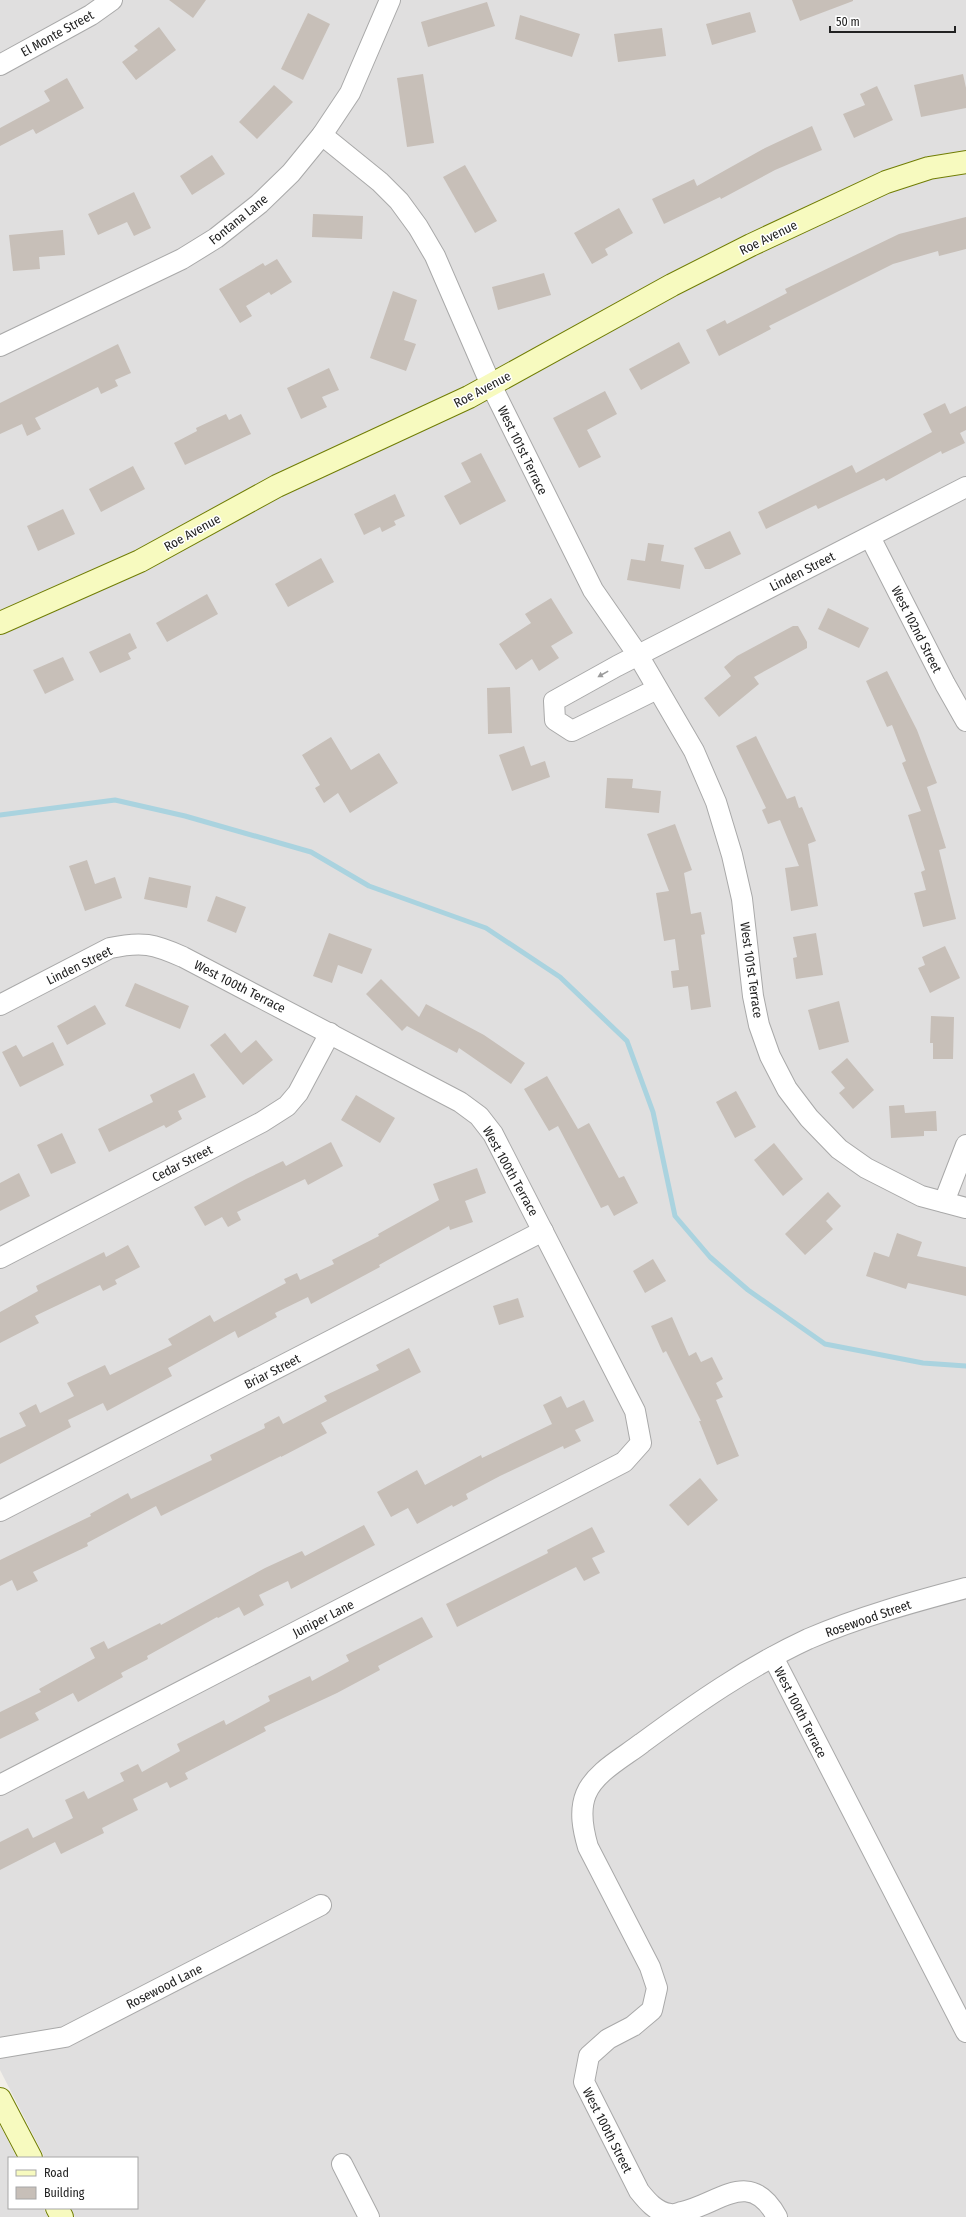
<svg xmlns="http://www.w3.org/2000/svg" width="966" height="2217" font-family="'Fira Sans Condensed',sans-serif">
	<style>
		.residential { fill: #e0dfdf }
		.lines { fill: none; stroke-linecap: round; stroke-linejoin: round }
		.stream { stroke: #aad3df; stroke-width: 5 }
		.building { fill: #c7bfb8 }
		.street-casing { stroke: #a9a9a9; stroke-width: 22 }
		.secondary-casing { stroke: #707d05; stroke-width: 24 }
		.street { stroke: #fff; stroke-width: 20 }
		.secondary { stroke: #f7fabf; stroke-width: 22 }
		.oneway { fill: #9c9c9c }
		.labels { text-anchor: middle; stroke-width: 3; stroke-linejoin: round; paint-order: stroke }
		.street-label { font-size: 13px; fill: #222; stroke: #fff }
	</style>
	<rect width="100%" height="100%" fill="#f2efe9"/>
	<!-- residential -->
	<g class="residential">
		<path d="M0,0h966v2217h-891l-4,-9h66v-50h-92l-45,-88z"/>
		<path d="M0,2125l17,33h-8v50h34l5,9h-48z"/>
	</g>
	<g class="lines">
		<!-- stream -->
		<path class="stream" d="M0,815l115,-15 70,16 126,36 58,34 117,42 74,49 67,64 26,71 22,104 35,41 38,33 77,54 98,19 43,3"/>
	</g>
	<!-- building -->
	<g class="building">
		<path d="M169,0h37l-13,18z"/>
		<path d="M792,0h61v1l-53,20z"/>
		<path d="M487,2l8,24 -67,21 -7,-25z"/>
		<path d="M750,12l6,20 -44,13 -6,-21z"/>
		<path d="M308,13l22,11 -27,56 -22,-11z"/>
		<path d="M520,15l60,19 -8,23 -57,-18z"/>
		<path d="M159,27l17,23 -40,30 -14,-18 16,-12 -4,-4z"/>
		<path d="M662,28l4,28 -48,6 -4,-28z"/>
		<path d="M423,74l11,69 -27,4 -10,-69z"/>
		<path d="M963,74l3,14v20l-45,9 -7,-32z"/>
		<path d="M67,78l17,30 -48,26 -3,-5 -33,17v-18l50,-27 -6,-10z"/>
		<path d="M274,85l19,17 -36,37 -18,-17z"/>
		<path d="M877,86l16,34 -39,18 -11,-24 22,-9 -5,-11z"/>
		<path d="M812,126l10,24 -47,20 -54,29 -1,-2 -56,27 -12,-25 42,-20 3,7 68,-38z"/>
		<path d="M212,155l13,19 -33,21 -12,-19z"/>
		<path d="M465,165l32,56 -22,12 -32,-56z"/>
		<path d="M134,192l17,36 -17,8 -7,-14 -29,13 -10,-21z"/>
		<path d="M619,208l14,25 -28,16 3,6 -16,9 -18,-31z"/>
		<path d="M313,214l50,2 -1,23 -50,-2z"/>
		<path d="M966,217v32l-27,7 -1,-5 -45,13 -124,62 2,3 -52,27 -13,-26 19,-10 2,4 60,-31 -2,-4 114,-55z"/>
		<path d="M63,230l2,25 -26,2 1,12 -27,2 -4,-36z"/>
		<path d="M277,259l15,23 -21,13 -2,-3 -23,14 6,10 -12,7 -21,-34 44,-26 2,3z"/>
		<path d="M544,273l7,22 -53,15 -6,-23z"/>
		<path d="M393,291l24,9 -13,40 12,4 -10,27 -36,-13z"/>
		<path d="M679,342l11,21 -49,27 -12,-21z"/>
		<path d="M118,344l13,29 -16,7 3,6 -17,8 -3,-7 -63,31 6,11 -14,7 -5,-12 -22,10v-31z"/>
		<path d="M329,368l10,22 -17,7 5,10 -26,12 -14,-31z"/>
		<path d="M605,391l12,23 -30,16 14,27 -22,11 -26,-50z"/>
		<path d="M945,403l5,11 16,-8v24l-6,3 5,10 -23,11 -1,-3 -55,30 -2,-3 -66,31 -2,-4 -50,24 -8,-17 94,-47 4,8 76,-41 -9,-18z"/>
		<path d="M226,414l3,6 12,-6 10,20 -66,31 -11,-22 23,-12 -1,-3z"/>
		<path d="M481,453l25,48 -46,24 -16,-29 27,-14 -10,-19z"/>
		<path d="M133,466l12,23 -44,23 -12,-23z"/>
		<path d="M395,494l10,22 -11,5 2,4 -14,7 -2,-5 -16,8 -10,-21z"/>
		<path d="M63,509l12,25 -37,17 -11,-25z"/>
		<path d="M730,531l11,23 -31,15h-5l-11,-21z"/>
		<path d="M648,543l16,2 -3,16 23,4 -4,24 -53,-9 4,-21 14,2z"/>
		<path d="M321,558l13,24 -46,25 -13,-23z"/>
		<path d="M207,594l11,20 -51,28 -11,-19z"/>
		<path d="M551,598l22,35 -22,13 8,12 -20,13 -7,-12 -16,11 -17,-26 32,-21 -6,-9z"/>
		<path d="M828,608l41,20 -10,20 -41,-19z"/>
		<path d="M793,626h5l9,16v6l-53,29 5,7 -40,33 -15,-19 27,-22 -7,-9 13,-11z"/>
		<path d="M130,633l7,15 -9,5 3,6 -31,14 -11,-21z"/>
		<path d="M63,657l11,23 -29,14 -12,-24z"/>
		<path d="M887,671l30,59 20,53 -10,4 19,61 -7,2 17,69 -33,8 -9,-34 12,-3 -5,-18 4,-2 -17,-55 13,-4 -19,-48 4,-2 -14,-36 -5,2 -21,-46z"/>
		<path d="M510,687l2,46 -24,1 -1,-46z"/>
		<path d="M756,736l31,63 8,-3 4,12 3,-1 14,34 -8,3 10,62 -27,5 -6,-43 14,-2 -19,-46 -12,4 -6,-14 4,-2 -30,-62z"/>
		<path d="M331,737l20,33 28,-17 19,30 -48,30 -12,-20 -14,10 -9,-15 5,-3 -18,-30z"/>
		<path d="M524,746l7,20 14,-5 5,16 -38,14 -13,-36z"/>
		<path d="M607,778l26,1 -1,9 29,3 -2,22 -54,-5z"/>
		<path d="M675,824l17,46 -8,3 7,41 10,-2 4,22 -4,1 10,72 -20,3 -3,-24 -15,2 -2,-17 8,-1 -4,-31 -11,2 -8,-48 13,-2 -22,-57z"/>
		<path d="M87,860l8,24 20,-7 7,21 -37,13 -16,-45z"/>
		<path d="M149,877l42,9 -4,22 -43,-9z"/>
		<path d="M216,896l30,11 -10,26 -29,-12z"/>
		<path d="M329,933l43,16 -10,25 -24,-9 -6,18 -19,-7z"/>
		<path d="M816,933l7,42 -27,4 -3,-21 4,-1 -4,-20z"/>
		<path d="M945,946l15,32 -30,15 -12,-25 7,-3 -3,-8z"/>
		<path d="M381,979l38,38 7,-13 58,31 41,28 -14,21 -52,-36 -2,5 -50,-27 -5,5 -36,-37z"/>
		<path d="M135,983l54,23 -9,23 -55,-23z"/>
		<path d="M839,1001l10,41 -30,8 -11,-40z"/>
		<path d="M95,1005l11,19 -39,21 -10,-19z"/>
		<path d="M931,1016l23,1 -1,42h-20v-16h-3z"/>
		<path d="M225,1033l16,20 15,-13 17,20 -30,25 -33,-40z"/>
		<path d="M53,1042l11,23 -44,22 -18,-35 14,-7 7,12z"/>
		<path d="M847,1058l27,32 -21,19 -14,-16 6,-5 -14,-16z"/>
		<path d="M194,1073l12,24 -28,14 4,8 -16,9 -2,-3 -55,27 -11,-23 55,-27 -3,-7z"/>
		<path d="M547,1076l31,53 11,-6 30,55 5,-2 14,27 -24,13 -6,-11 -7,3 -43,-82 -9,5 -25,-42z"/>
		<path d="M736,1091l20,36 -21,11 -19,-36z"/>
		<path d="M356,1095l39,23 -15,25 -39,-23z"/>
		<path d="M904,1105l1,8 31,-2 1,20h-13v5l-33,2 -2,-32z"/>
		<path d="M62,1133l14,30 -25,11 -14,-29z"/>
		<path d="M331,1142l12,24 -35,19 -3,-6 -68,33 4,8 -13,7 -6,-10 -17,9 -11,-19 52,-28 37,-18 3,5z"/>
		<path d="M774,1143l29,36 -20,17 -29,-36z"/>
		<path d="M477,1168l9,25 -21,8 8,21 -23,8 -1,-4 -70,39 1,2 -69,37 -3,-7 -33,16 2,4 -39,21 -3,-7 -67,37 4,8 -65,35 -4,-8 -35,17 3,7 -71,37v-26l26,-12 -7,-13 17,-9 4,9 34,-17 -7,-13 38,-18 5,10 62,-30 -4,-6 42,-24 4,7 72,-39 -2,-4 13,-6 3,7 34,-16 -2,-4 47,-24 -1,-2 61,-34 -6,-16z"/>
		<path d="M19,1173l11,23 -30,15v-28z"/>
		<path d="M828,1192l13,14 -15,15 7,8 -28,26 -20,-21z"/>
		<path d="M897,1233l25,9 -5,14 49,11v29l-58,-13 -2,6 -40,-13 8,-24 15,5z"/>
		<path d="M128,1245l12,22 -25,13 2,4 -14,7 -3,-6 -65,31 4,7 -39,20v-31l38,-21 -2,-5 68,-34 2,5z"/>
		<path d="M653,1259l13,22 -21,12 -12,-22z"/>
		<path d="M518,1298l6,19 -25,8 -6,-19z"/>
		<path d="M672,1317l17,39 7,-4 5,10 11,-5 11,22 -7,4 7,14 -7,3 23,56 -22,9 -18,-44h2l-35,-70 -3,2 -12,-27z"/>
		<path d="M409,1348l12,24 -100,51 6,10 -46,24v-1l-120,60 -5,-10 -69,37 1,3 -55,26 5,9 -21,10 -5,-11 -12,6v-26l91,-44 -1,-2 38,-21 3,6 81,-39 -2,-5 55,-27 -1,-4 15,-8 4,8 44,-23 -3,-5 55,-26 -3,-5z"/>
		<path d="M561,1396l6,12 17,-8 10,21 -19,9 6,11 -17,8 -1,-3 -63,30 -34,18 2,5 -15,8 -1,-2 -35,19 -9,-16 -17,9 -14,-25 40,-22 8,15 56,-30 1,3 70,-34 -9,-19z"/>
		<path d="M700,1478l18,22 -30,26 -19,-21z"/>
		<path d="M364,1525l11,20 -84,44 -3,-8 -29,14 5,10 -20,11 -5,-9 -21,11 -1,-1 -70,39 1,3 -27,14 2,4 -45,25 -5,-9 -38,20 4,7 -39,19v-27l41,-20 -2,-3 56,-31 -5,-10 14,-7 4,8 52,-26 1,2 104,-57 37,-17 3,5z"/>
		<path d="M592,1527l13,25 -13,6 8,15 -16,8 -8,-14 -119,60 -11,-23 102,-51 -1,-3z"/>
		<path d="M422,1617l11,20 -55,29 2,4 -43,23 -73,34 2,4 -81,42 3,6 -18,9 -3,-6 -34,17 5,11 -36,18 2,5 -43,21 -6,-12 -55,28v-28l28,-14 5,10 40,-20 -8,-18 19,-9 4,8 36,-18 -4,-8 18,-9 4,8 38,-21 -3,-7 47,-24 2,5 44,-24 -2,-5 42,-20 2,5 37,-20 -3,-6z"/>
	</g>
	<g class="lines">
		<defs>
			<g id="street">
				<path d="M0,65l91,-50 21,-15"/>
				<path d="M322,135l58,47 19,19 19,26 17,29 56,129 102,205 45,65 56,96 22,51 16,53 10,44 11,97 6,29 11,31 17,33 22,29 30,31 27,19 55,28 45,12"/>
				<path d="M0,346l182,-87 34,-21 43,-34 32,-31 31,-38 28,-42 40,-93"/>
				<path d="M870,537l75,147 21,37"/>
				<path d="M657,689l-85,42 -17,-11 -1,-19 63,-35 349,-179"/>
				<path d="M0,1005l110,-57c32,-7 44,-4 73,9l277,145 19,14 14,18 142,277 6,32 -17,19 -624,323"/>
				<path d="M944,1202l22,-57"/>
				<path d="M0,1258l262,-136 25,-16 11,-13 32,-60"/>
				<path d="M0,1511l543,-280"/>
				<path d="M773,1657l193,375"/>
				<path d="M0,2048l65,-11 256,-132"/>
				<path d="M342,2164l27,53"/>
				<path d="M777,2217c-27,-50 -58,-13 -95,-5 -4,1 -9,3 -12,2 -14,-2 -23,-13 -31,-23l-55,-109 5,-26 19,-17 25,-13 19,-16 5,-22 -7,-21 -62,-120c-5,-17 -9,-36 -2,-53 9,-22 38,-37 56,-51 53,-39 106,-76 166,-104 51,-22 105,-37 158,-51"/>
			</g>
			<g id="secondary">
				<path d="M0,623l140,-62 137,-75 192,-89 203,-112 79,-40 135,-63 43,-14 37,-6"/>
				<path d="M0,2099l31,59"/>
				<path d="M57,2208l5,9"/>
			</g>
		</defs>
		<!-- street casing -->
		<use href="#street" class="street-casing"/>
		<!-- secondary casing -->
		<use href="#secondary" class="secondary-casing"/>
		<!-- street -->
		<use href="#street" class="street"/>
		<!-- secondary -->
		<use href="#secondary" class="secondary"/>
	</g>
	<!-- one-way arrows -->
	<defs><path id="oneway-solid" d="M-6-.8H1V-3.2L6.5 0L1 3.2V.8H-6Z"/></defs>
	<use class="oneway" href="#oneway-solid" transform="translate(603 674) rotate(151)"/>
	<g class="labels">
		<!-- street labels -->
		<g class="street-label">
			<text transform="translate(57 33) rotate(-29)" y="5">El Monte Street</text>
			<text transform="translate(238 219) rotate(-39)" y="5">Fontana Lane</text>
			<text transform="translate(768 237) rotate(-26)" y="5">Roe Avenue</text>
			<text transform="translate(482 389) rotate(-28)" y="5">Roe Avenue</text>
			<text transform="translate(523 450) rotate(64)" y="5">West 101st Terrace</text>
			<text transform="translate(192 532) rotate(-29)" y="5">Roe Avenue</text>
			<text transform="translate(802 571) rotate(-27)" y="5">Linden Street</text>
			<text transform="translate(917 629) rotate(63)" y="5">West 102nd Street</text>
			<text transform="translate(79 965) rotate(-26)" y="5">Linden Street</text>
			<text transform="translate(752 970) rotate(82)" y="5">West 101st Terrace</text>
			<text transform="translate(240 986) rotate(27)" y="5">West 100th Terrace</text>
			<text transform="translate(182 1163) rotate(-27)" y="5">Cedar Street</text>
			<text transform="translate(511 1171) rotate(61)" y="5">West 100th Terrace</text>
			<text transform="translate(272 1371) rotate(-27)" y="5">Briar Street</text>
			<text transform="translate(323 1618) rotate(-27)" y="5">Juniper Lane</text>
			<text transform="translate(868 1618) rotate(-19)" y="5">Rosewood Street</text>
			<text transform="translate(801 1712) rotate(63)" y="5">West 100th Terrace</text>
			<text transform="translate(164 1986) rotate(-27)" y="5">Rosewood Lane</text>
			<text transform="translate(608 2130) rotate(63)" y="5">West 100th Street</text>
		</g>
	</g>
	<!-- legend -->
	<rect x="8" y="2157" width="130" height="52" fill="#ffffff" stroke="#a7a7a7"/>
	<rect x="16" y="2170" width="20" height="6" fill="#f7fabf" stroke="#a7a7a7"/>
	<text x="44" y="2177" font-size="12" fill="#222222">Road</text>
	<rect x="16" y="2187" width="20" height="12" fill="#c7bfb8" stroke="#a7a7a7"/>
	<text x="44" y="2197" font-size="12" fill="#222222">Building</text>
	<!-- scale -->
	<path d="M830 26v6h125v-6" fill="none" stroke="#222222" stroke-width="2"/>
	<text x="836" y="26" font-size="12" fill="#222222" stroke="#ffffff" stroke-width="3" paint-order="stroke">50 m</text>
</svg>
